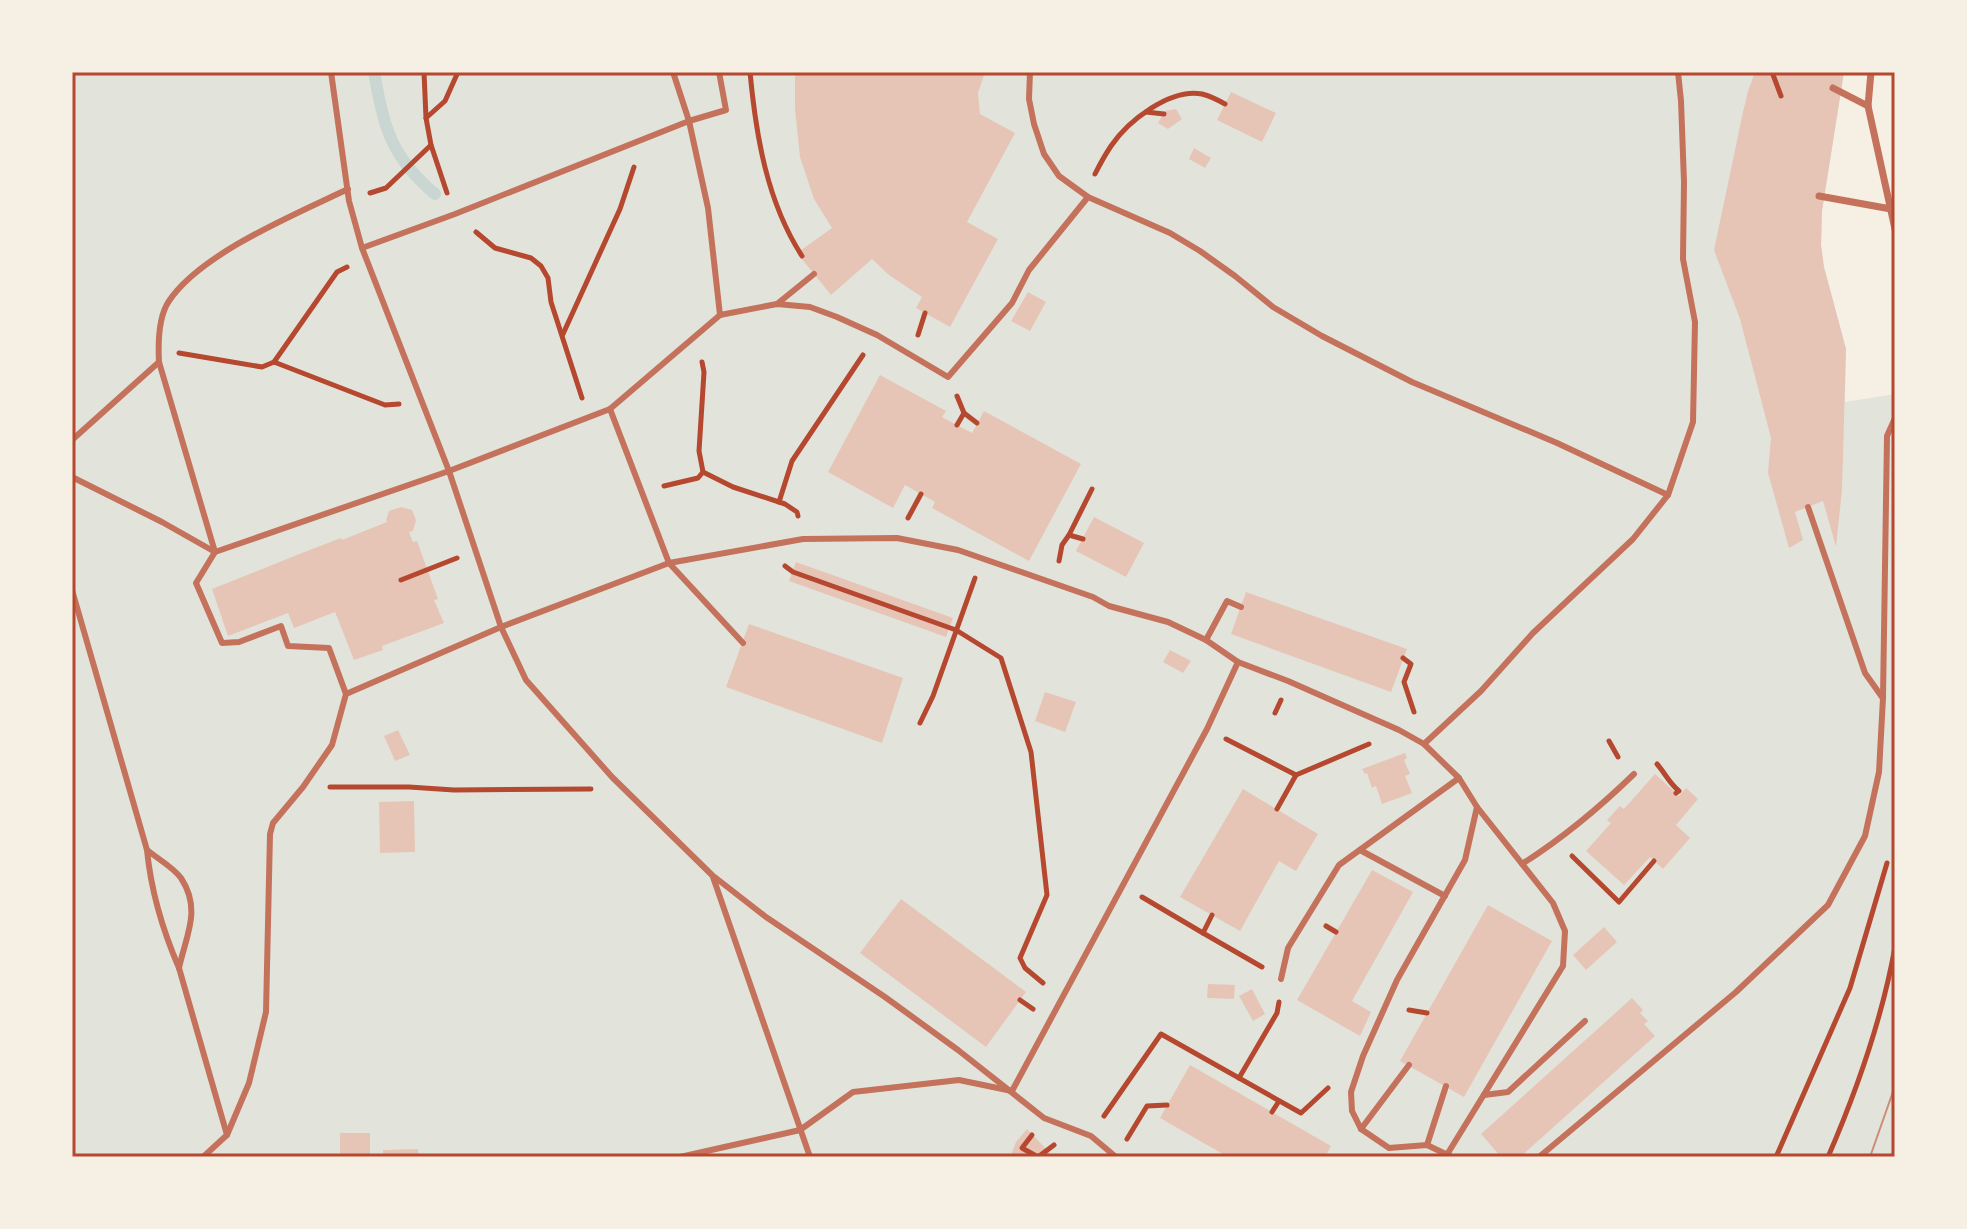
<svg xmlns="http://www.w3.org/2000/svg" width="1967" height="1229" font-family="Montserrat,sans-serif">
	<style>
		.green { fill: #e2e4dc }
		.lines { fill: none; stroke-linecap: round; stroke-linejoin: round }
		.stream { stroke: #c9d6d2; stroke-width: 12 }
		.building { fill: #e6c5b7 }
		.path { stroke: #b5482f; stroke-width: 5 }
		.service { stroke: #c5725c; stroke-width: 6 }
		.pedestrian { stroke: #c5725c; stroke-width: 7 }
		.tram { stroke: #cf8b77; stroke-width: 2 }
		.neatline { fill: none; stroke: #b5482f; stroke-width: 3 }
	</style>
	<rect width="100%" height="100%" fill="#f6efe4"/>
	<!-- green -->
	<path class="green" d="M72,72h1772l-22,139 -1,34 3,22 22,82 -1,53 50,-8v763h-1823z"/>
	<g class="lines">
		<!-- stream -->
		<path class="stream" d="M374,72c10,55 16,84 61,122"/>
	</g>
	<!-- building -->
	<g class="building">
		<path d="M795,72h190l-7,21 2,21 35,19 -48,89 31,17 -48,88 -34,-19 6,-11 -33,-22 -17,-16 -41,36 -34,-42 35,-25 -18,-29 -14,-42 -5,-48z"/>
		<path d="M1755,72h89l-22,139 -1,34 3,22 22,82 -4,141 -6,57 -13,-46 -28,11 8,28 -14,8 -21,-75 3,-35 -31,-119 -26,-69 29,-138 5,-21z"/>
		<path d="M1231,92l45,21 -14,29 -45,-22z"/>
		<path d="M1176,109l6,10 -14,10 -10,-6 7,-12z"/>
		<path d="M1194,148l17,10 -6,10 -16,-9z"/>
		<path d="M1028,292l18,10 -16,29 -19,-10z"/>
		<path d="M880,375l66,36 -4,6 30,16 12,-22 97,53 -52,97 -97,-53 3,-6 -30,-17 -12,23 -65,-36z"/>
		<path d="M401,507l11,3 4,10 -3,11 -4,1 4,10 4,-1 21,58 -4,1 10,23 -62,23 1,4 -29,10 -19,-48 -41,16 -6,-15 -60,23 -16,-47 100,-40 29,-11 1,2 45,-18 -1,-2 3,-9z"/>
		<path d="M1094,517l50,26 -18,34 -50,-26z"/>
		<path d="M796,562l157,56 -7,19 -157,-56z"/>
		<path d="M1246,592l161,57 -16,43 -160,-58z"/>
		<path d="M749,624l154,54 -21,65 -156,-56z"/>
		<path d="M1170,650l21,11 -8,12 -20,-11z"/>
		<path d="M1045,692l31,10 -11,30 -30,-11z"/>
		<path d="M398,730l12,25 -15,6 -11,-25z"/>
		<path d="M1405,753l2,5 -3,2 6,14 -5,2 7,17 -30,11 -6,-18 -4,2 -5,-15 -2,1 -3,-5z"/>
		<path d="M1655,774l24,22 7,-8 12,11 -22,26 14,13 -27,31 -13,-12 -26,28 -38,-34 25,-28 -4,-3 13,-14 4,3z"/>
		<path d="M1243,789l75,45 -22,37 -17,-10 -39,70 -60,-34z"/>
		<path d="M414,801l1,51 -35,1 -1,-51z"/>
		<path d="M1372,870l41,22 -61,109 19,11 -11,24 -63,-36z"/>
		<path d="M901,899l125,93 -40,55 -126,-94z"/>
		<path d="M1488,905l64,36 -88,156 -64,-36z"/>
		<path d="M1604,927l13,15 -31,28 -13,-15z"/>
		<path d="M1208,984l27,1 -1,14 -27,-1z"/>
		<path d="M1252,989l13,25 -12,7 -14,-25z"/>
		<path d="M1632,998l11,12 -3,3 8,8 -4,3 11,12 -135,121h-19l-20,-23z"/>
		<path d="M1190,1065l141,81 -6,11h-97l-68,-39z"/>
		<path d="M1027,1129l23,24 -5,4h-35l6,-15z"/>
		<rect x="340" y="1133" width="30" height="24"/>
		<path d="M418,1149l1,8h-36v-7z"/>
	</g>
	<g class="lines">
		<!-- path -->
		<g class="path">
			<path d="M424,72l2,46 5,27 16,48"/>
			<path d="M750,72c6,64 17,130 52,184"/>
			<path d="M1772,72l9,24"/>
			<path d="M1146,112l18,2"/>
			<path d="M426,118l19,-17 13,-29"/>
			<path d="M1095,174c5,-10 10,-19 16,-28 17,-25 59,-58 91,-52 8,2 16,6 23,10"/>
			<path d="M370,193l16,-5 45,-43"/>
			<path d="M476,232l19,16 36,10 10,8 7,12 3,24 31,96"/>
			<path d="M347,267l-10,5 -63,90 111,43 14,-1"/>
			<path d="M563,334l57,-125 14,-42"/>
			<path d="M918,335l7,-22"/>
			<path d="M179,353l83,14 12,-5"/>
			<path d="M702,362l2,10 -5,79 4,21"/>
			<path d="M957,396l7,17 -7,12"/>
			<path d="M964,413l13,10"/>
			<path d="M703,472l30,15 52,17 12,8 1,4"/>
			<path d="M664,486l34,-8 5,-6"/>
			<path d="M779,502l13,-41 71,-106"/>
			<path d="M908,518l13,-24"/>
			<path d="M1069,535l23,-46"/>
			<path d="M1059,561l3,-16 7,-10 14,4"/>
			<path d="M785,566l8,6 163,58 45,28 30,94 16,143 -27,63 5,10 18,15"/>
			<path d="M401,580l56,-22"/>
			<path d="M1403,658l8,6 -7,18 10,30"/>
			<path d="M1275,713l6,-13"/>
			<path d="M920,723l13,-27 42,-118"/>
			<path d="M1226,739l70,36"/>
			<path d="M1609,741l9,16"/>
			<path d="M1657,764c8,9 12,19 22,27l-3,2"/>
			<path d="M330,787h79l45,3 137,-1"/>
			<path d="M1277,809l19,-34 73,-31"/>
			<path d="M1572,856l47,46 35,-41"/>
			<path d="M1142,897l61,36 9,-18"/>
			<path d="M1326,926l10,6"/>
			<path d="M1203,933l59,34"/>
			<path d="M1020,1000l13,9"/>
			<path d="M1409,1010l18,3"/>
			<path d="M1239,1078l38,-65 2,-11"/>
			<path d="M1272,1112l7,-11"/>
			<path d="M1104,1116l57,-82 140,79 27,-25"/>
			<path d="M1032,1135l-10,13 16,9 16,-12"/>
			<path d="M1127,1139l20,-33 20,-1"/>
			<path d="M1776,1157l74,-169 37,-125"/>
			<path d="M1828,1157c29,-67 54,-138 67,-210"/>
		</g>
		<!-- service -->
		<g class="service">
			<path d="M331,72l18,129 13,47 87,223 52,156 25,53 86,97 100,98 54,42 119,80 73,53 86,68 47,18 25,21"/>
			<path d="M673,72l16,49 19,87 12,107"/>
			<path d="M1030,72l-1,27 5,25 10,30 15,22 29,21 82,36 30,18 35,25 38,31 49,29 90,46 145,61 111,52"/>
			<path d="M362,248l93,-34 234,-93 37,-11 -7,-38"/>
			<path d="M777,304l37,-30"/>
			<path d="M72,440l87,-78"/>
			<path d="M72,477l90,45 53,30 234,-81 161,-62 110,-94 57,-11 33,3 27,10 40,18 71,42 64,-74 17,-33 59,-73"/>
			<path d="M1808,507l57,166 17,24"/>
			<path d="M669,563l134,-24 94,-1 61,12 135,47 16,9 59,16 38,18 32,22 50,19 111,49 25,14 35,34 18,29 -12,53 -68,120 -34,76 -12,36 1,19 9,18 28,19 38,-3 25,12"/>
			<path d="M669,563l74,80"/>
			<path d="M72,590l75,260c4,41 16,81 32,118l48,167"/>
			<path d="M1206,640l21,-39 14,6"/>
			<path d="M346,694l-17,-46 -41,-2 -7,-20 -42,16 -17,1 -26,-60 19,-31 -56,-190c-1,-19 -1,-45 10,-61 32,-48 127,-87 179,-112"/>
			<path d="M1424,744l57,-53 52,-58 100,-94 35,-44 25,-73 2,-100 -12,-63 1,-77 -3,-81 -3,-29"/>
			<path d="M147,850c11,9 26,17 34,28 21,32 5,57 -2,90"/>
			<path d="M1360,850l85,46"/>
			<path d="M1522,864c41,-26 77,-56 112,-90"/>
			<path d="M713,877l97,280"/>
			<path d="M1281,979l7,-31 51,-83 120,-87"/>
			<path d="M1484,1095l24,-3 77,-71"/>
			<path d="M1361,1129l48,-64"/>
			<path d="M1427,1145l19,-59"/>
			<path d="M1448,1153l115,-187 2,-35 -12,-28 -76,-96"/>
			<path d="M203,1157l24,-22 22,-52 17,-71 4,-178 3,-11 30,-36 29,-42 14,-51 155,-67 168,-64 -59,-154"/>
			<path d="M680,1157l120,-27 53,-38 106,-12 53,11 195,-362 31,-67"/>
			<path d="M1539,1157l197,-165 92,-87 37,-69 14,-64 4,-74 4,-262 8,-18"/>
		</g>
		<!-- pedestrian -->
		<g class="pedestrian">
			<path d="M1871,72l-3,34 27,123"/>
			<path d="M1833,88l35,18"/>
			<path d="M1819,196l72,13"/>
		</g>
		<!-- tram -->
		<g class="tram">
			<path d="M1870,1157l25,-71"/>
			<path d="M1891,1157l4,-9"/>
		</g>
	</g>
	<!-- border -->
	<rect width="1967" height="1229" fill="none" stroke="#f6efe4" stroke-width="148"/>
	<rect x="74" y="74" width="1819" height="1081" class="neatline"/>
</svg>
